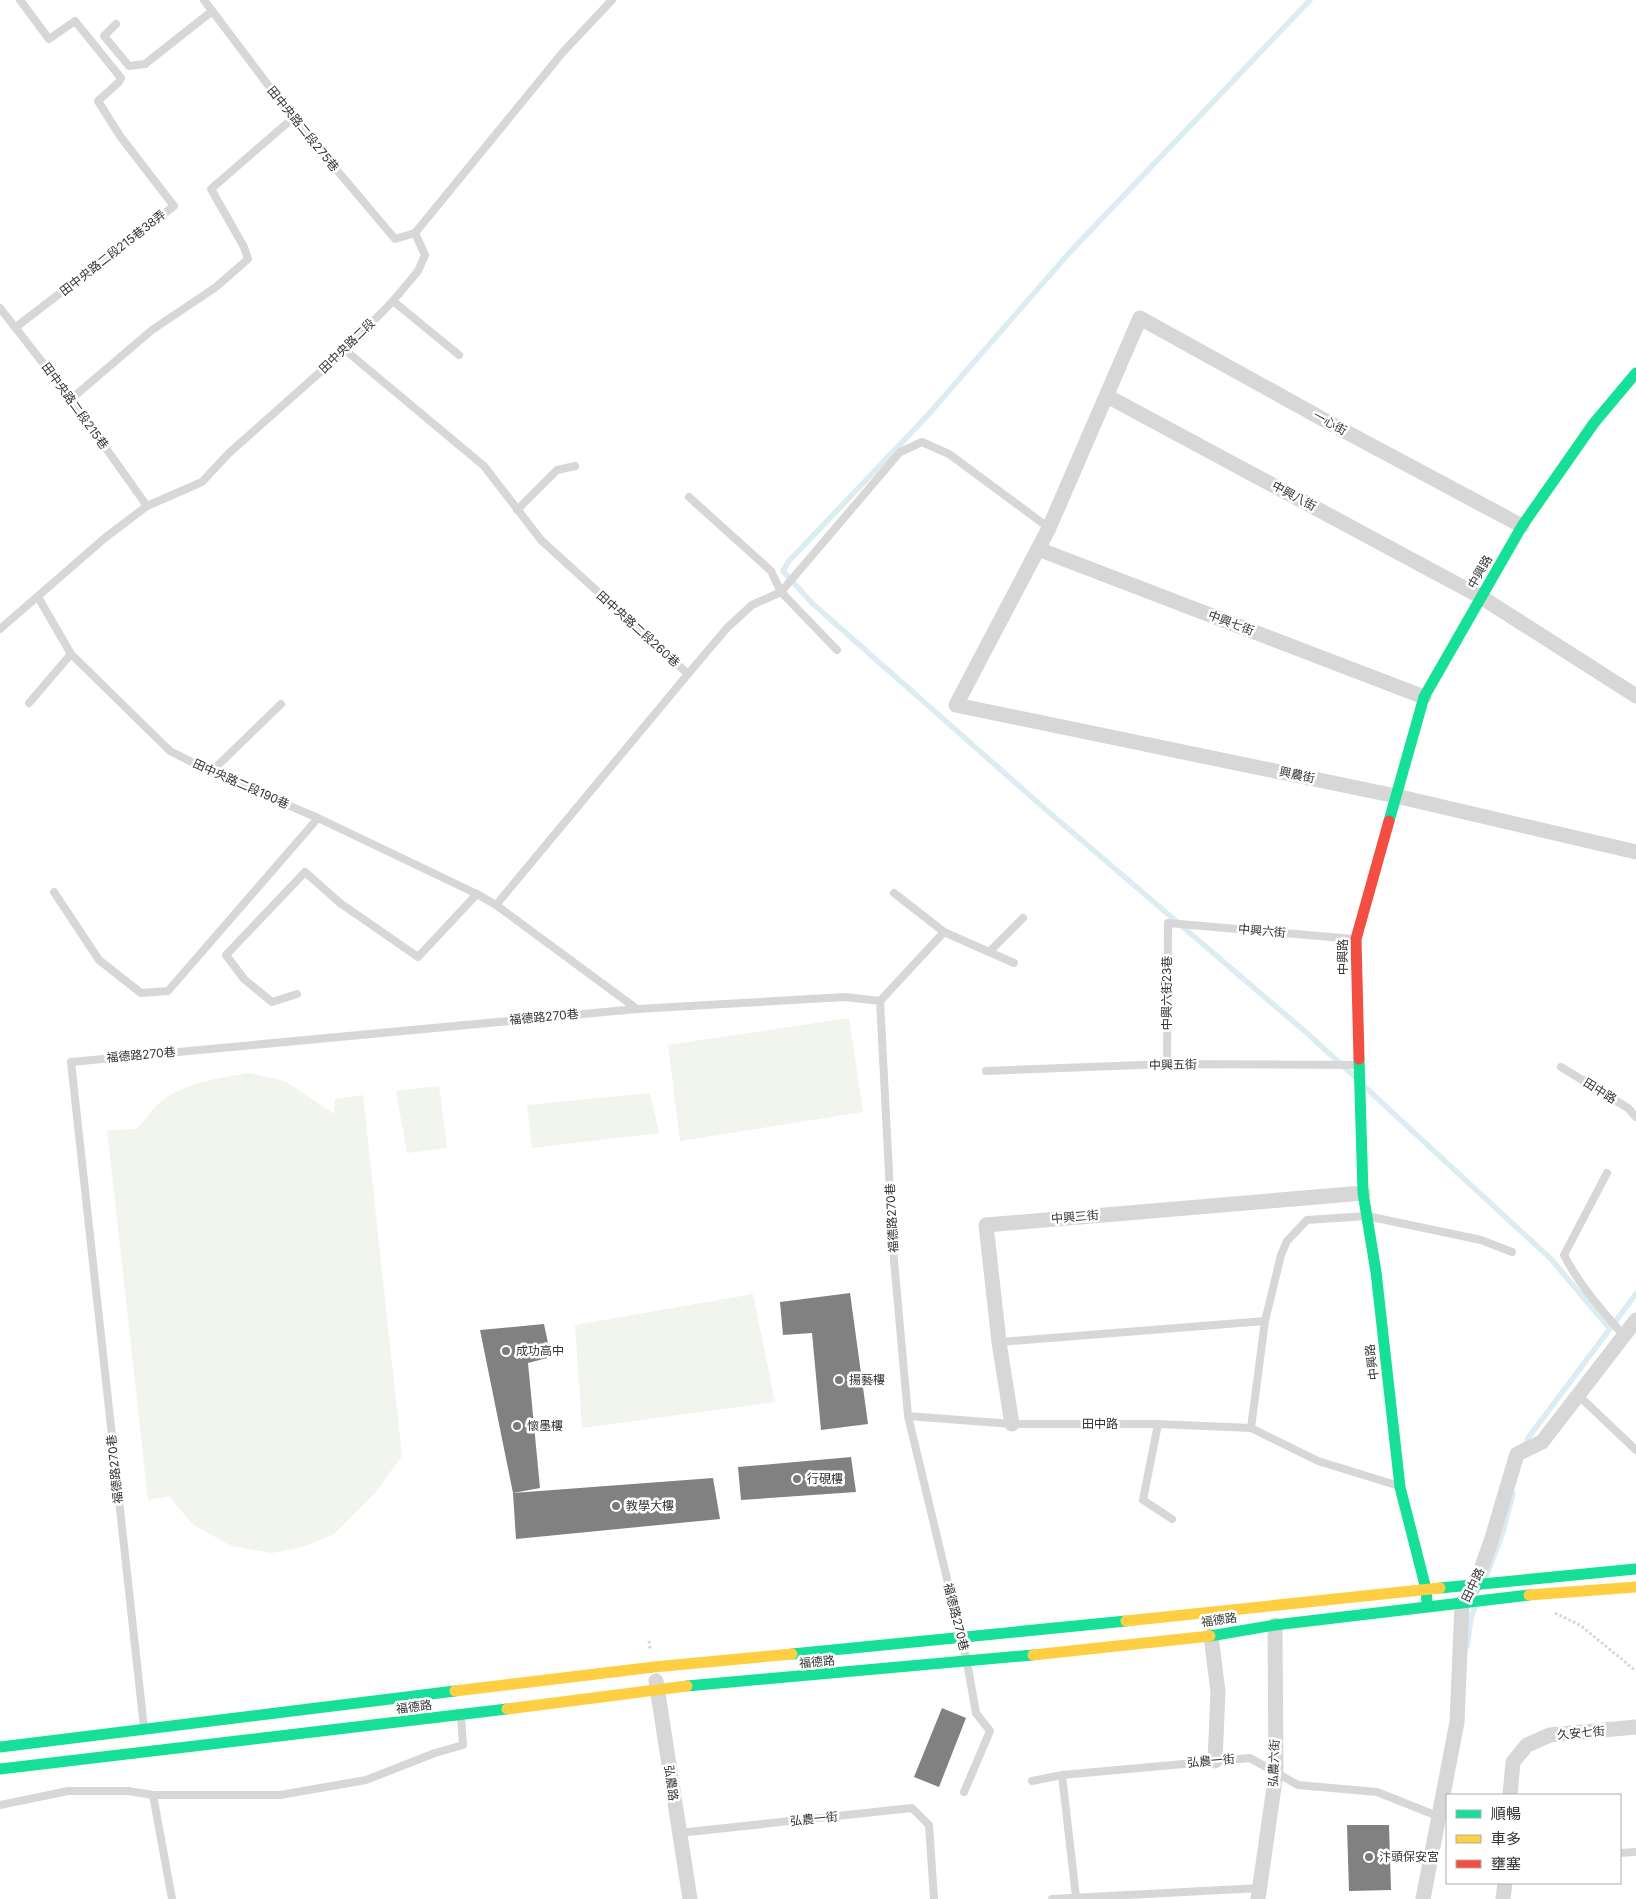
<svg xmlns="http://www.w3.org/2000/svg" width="1636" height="1899" font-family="Inter,'Noto Sans TC',sans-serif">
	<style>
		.green { fill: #f1f5ed }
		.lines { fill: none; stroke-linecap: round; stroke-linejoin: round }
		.stream { stroke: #ddebf3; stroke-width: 5.5 }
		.building { fill: #818181 }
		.path { stroke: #d6d6d6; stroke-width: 3; stroke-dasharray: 2.5 2.5; stroke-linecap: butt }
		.lane { stroke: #d7d7d7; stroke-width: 8 }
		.street { stroke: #d7d7d7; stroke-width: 15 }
		.fast { stroke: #16e098; stroke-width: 11 }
		.slow { stroke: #ffcf43; stroke-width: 11 }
		.jam { stroke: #f24e42; stroke-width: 11 }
		.poi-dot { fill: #7a7a7a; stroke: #fff; stroke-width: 2 }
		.labels { text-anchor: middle; stroke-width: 5; stroke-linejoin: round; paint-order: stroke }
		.street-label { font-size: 12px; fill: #333; stroke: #fff }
		.poi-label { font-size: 12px; fill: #333; stroke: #fff; text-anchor: start }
	</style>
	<rect width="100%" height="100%" fill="#fff"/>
	<!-- green -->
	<g class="green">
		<path d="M849,1018l14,94 -183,29 -12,-96z"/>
		<path d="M249,1073l36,8 49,33 1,-15 28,-4 39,361 -27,37 -42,42 -34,13 -27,5 -41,-7 -39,-22 -23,-28 -21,4 -41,-370 30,-1c7,-8 13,-17 20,-24 24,-22 61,-27 92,-32z"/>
		<path d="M439,1086l8,62 -40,5 -11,-62z"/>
		<path d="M650,1093l9,40 -127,15 -5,-43z"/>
		<path d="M753,1294l22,108 -193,26 -7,-103z"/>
	</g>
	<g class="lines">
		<!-- stream -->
		<g class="stream">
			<path d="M1310,0l-240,252 -143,164 -138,145 -6,10 29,32 232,205 265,227 45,41"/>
			<path d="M1366,1088l185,171 59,70"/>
			<path d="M1525,1448l3,-10 108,-144"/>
			<path d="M1486,1577l17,-45 10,-39"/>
			<path d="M1467,1646l4,-28 4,-11"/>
		</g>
	</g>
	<!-- building -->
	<g class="building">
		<path d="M850,1293l18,131 -47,6 -9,-97 -29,2 -3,-33z"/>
		<path d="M544,1324l7,33 -23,6 12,125 -27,5 -33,-163z"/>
		<path d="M851,1457l5,35 -115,8 -3,-33z"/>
		<path d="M713,1478l7,41 -204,20 -3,-46z"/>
		<path d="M942,1708l24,10 -27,69 -25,-10z"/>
		<path d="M1347,1825h42l2,65 -42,1z"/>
	</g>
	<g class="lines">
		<!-- path -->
		<g class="path">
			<path d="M1555,1613l25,12 56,46"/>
			<path d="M649,1641l1,9"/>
		</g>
		<!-- lane -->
		<g class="lane">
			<path d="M204,0l89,118 102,121 20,-6"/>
			<path d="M116,24l-12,12 25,30 16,-2 66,-52"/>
			<path d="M393,301l66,54"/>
			<path d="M0,308l71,91 76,107"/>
			<path d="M16,327l158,-121 -54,-70 -22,-35 21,-19 2,-4 -46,-57 -26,18 -29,-39"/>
			<path d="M345,350l139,116 57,74 147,134 39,-46 25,-23 29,-13 119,-140 22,-10 27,12 100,74"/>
			<path d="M71,399l81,-69 64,-43 32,-28 -4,-12 -33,-58 82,-71"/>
			<path d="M689,497l82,74 10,21 56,58"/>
			<path d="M517,510l40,-40 18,-4"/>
			<path d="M38,597l33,57 99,97 41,21 107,46 159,76 19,11"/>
			<path d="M0,629l106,-92 41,-31 55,-24 27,-29 116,-103 48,-49 25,-30 7,-16 -10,-22 148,-181 49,-52"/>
			<path d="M29,703l42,-49"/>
			<path d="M211,772l70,-68"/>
			<path d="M54,892l45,68 42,33 27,-2 150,-173"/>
			<path d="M894,893l50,39 70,31"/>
			<path d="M989,952l34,-34"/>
			<path d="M297,994l-25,8 -28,-23 -18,-24 79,-83 35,31 78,54 59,-63"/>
			<path d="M880,1001l64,-69"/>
			<path d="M637,1009l-141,-104 192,-231"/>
			<path d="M1167,1064l1,-141 186,16"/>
			<path d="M1561,1067l67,41 8,9"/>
			<path d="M986,1071l181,-7 191,1"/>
			<path d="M1607,1173l-43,82c15,30 38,55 59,80"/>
			<path d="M999,1342l266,-21"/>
			<path d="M1578,1395l58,55"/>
			<path d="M908,1416l104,8h146l93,4 67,33 81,25"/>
			<path d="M1158,1424l-15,76 29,19"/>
			<path d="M1251,1428l14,-107 16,-66 6,-14 20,-21 60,-4 114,24 31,12"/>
			<path d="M144,1728l-73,-666 566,-53 208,-12 35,4 13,248 15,167 59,246 9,51 14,18 -26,61"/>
			<path d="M1062,1775l14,122"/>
			<path d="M1032,1781l30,-6 188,-17 48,27 79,7 63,25"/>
			<path d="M153,1795l19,104"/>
			<path d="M0,1805l68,-14h60l25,4h127l86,-15 69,-27 28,-8 -2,-28"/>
			<path d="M679,1833l233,-25 17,17 5,74"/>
			<path d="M1620,1853l16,-1"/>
			<path d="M1052,1899l208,-11"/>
		</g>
		<!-- street -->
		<g class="street">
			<path d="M1107,396l374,201 155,99"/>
			<path d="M1522,526l-185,-99 -197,-109 -91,210 -93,177 440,91 240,56"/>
			<path d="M1038,549l386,148"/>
			<path d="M1012,1424l-13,-82 -13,-117 377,-32"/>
			<path d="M1211,1636l7,56 -3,69"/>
			<path d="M656,1681l34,218"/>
			<path d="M1510,1795l3,-33 14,-17 23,-10 86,-8"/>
			<path d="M1258,1899l18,-126 -1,-148"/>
			<path d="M1423,1899l34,-177 5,-118 14,-20 16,-46 25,-84 25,-12 94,-122"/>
			<path d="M1503,1899l2,-16"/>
		</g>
		<!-- fast -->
		<g class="fast">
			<path d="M1389,821l35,-124 98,-171 72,-103 42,-50"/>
			<path d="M1359,1059l4,134 13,79 24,215 26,102 1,14"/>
			<path d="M1440,1588l196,-19"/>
			<path d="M1210,1636l65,-11 254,-30"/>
			<path d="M792,1654l334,-33"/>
			<path d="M687,1686l346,-31"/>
			<path d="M0,1747l455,-56"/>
			<path d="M0,1769l507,-60"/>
		</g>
		<!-- slow -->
		<g class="slow">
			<path d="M1529,1595l107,-8"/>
			<path d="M1126,1621l314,-33"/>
			<path d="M1033,1655l177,-19"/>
			<path d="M455,1691l199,-24 138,-13"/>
			<path d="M507,1709l180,-23"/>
		</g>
		<!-- jam -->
		<path class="jam" d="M1359,1059l-3,-120 33,-118"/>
	</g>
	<!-- markers -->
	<g class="poi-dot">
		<circle cx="506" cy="1351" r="5"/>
		<circle cx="839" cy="1380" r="5"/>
		<circle cx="517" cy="1426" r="5"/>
		<circle cx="797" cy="1479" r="5"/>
		<circle cx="616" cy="1506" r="5"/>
		<circle cx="1369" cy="1857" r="5"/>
	</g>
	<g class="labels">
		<!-- street labels -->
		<g class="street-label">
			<text transform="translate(303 129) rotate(51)" y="4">田中央路二段275巷</text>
			<text transform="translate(113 253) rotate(-38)" y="4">田中央路二段215巷38弄</text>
			<text transform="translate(347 346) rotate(-44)" y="4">田中央路二段</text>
			<text transform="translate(75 406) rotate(54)" y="4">田中央路二段215巷</text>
			<text transform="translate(1330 423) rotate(29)" y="4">一心街</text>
			<text transform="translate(1294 496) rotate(28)" y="4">中興八街</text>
			<text transform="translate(1480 572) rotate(-60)" y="4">中興路</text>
			<text transform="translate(1231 623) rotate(21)" y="4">中興七街</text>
			<text transform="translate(638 629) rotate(42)" y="4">田中央路二段260巷</text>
			<text transform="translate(1297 775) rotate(12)" y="4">興農街</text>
			<text transform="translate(241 784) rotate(24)" y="4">田中央路二段190巷</text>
			<text transform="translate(1262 931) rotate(5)" y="4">中興六街</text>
			<text transform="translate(1343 957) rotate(-90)" y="4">中興路</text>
			<text transform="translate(1167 993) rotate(-90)" y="4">中興六街23巷</text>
			<text transform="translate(544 1017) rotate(-5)" y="4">福德路270巷</text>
			<text transform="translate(141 1055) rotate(-5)" y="4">福德路270巷</text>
			<text transform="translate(1173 1065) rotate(-1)" y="4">中興五街</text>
			<text transform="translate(1600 1091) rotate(32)" y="4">田中路</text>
			<text transform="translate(1075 1217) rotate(-5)" y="4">中興三街</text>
			<text transform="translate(892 1218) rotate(-93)" y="4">福德路270巷</text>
			<text transform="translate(1372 1362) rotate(-97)" y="4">中興路</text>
			<text x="1100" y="1428">田中路</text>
			<text transform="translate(115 1469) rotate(-96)" y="4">福德路270巷</text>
			<text transform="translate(1473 1585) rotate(-64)" y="4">田中路</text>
			<text transform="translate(956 1617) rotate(76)" y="4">福德路270巷</text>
			<text transform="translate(1219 1620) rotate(-8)" y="4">福德路</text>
			<text transform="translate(817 1662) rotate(-5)" y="4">福德路</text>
			<text transform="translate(414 1707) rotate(-7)" y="4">福德路</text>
			<text transform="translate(1581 1733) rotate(-5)" y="4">久安七街</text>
			<text transform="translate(1211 1761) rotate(-5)" y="4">弘農一街</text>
			<text transform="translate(1274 1763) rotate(-88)" y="4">弘農六街</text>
			<text transform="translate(671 1783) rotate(82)" y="4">弘農路</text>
			<text transform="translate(814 1819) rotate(-6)" y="4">弘農一街</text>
		</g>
		<!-- poi labels -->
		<g class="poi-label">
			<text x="516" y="1355">成功高中</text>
			<text x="849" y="1384">揚藝樓</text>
			<text x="527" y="1430">懷墨樓</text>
			<text x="807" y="1483">行硯樓</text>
			<text x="626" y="1510">教學大樓</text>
			<text x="1379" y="1861">汴頭保安宮</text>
		</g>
	</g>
	<!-- legend -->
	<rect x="1446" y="1794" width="175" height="90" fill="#ffffff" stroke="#adadad"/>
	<rect x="1456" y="1810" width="25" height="8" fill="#16e098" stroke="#adadad"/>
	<text x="1491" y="1819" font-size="15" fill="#333333">順暢</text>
	<rect x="1456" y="1835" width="25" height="8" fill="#ffcf43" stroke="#adadad"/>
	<text x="1491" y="1844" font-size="15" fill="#333333">車多</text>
	<rect x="1456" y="1860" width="25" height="8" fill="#f24e42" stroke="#adadad"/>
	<text x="1491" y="1869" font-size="15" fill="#333333">壅塞</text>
</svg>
